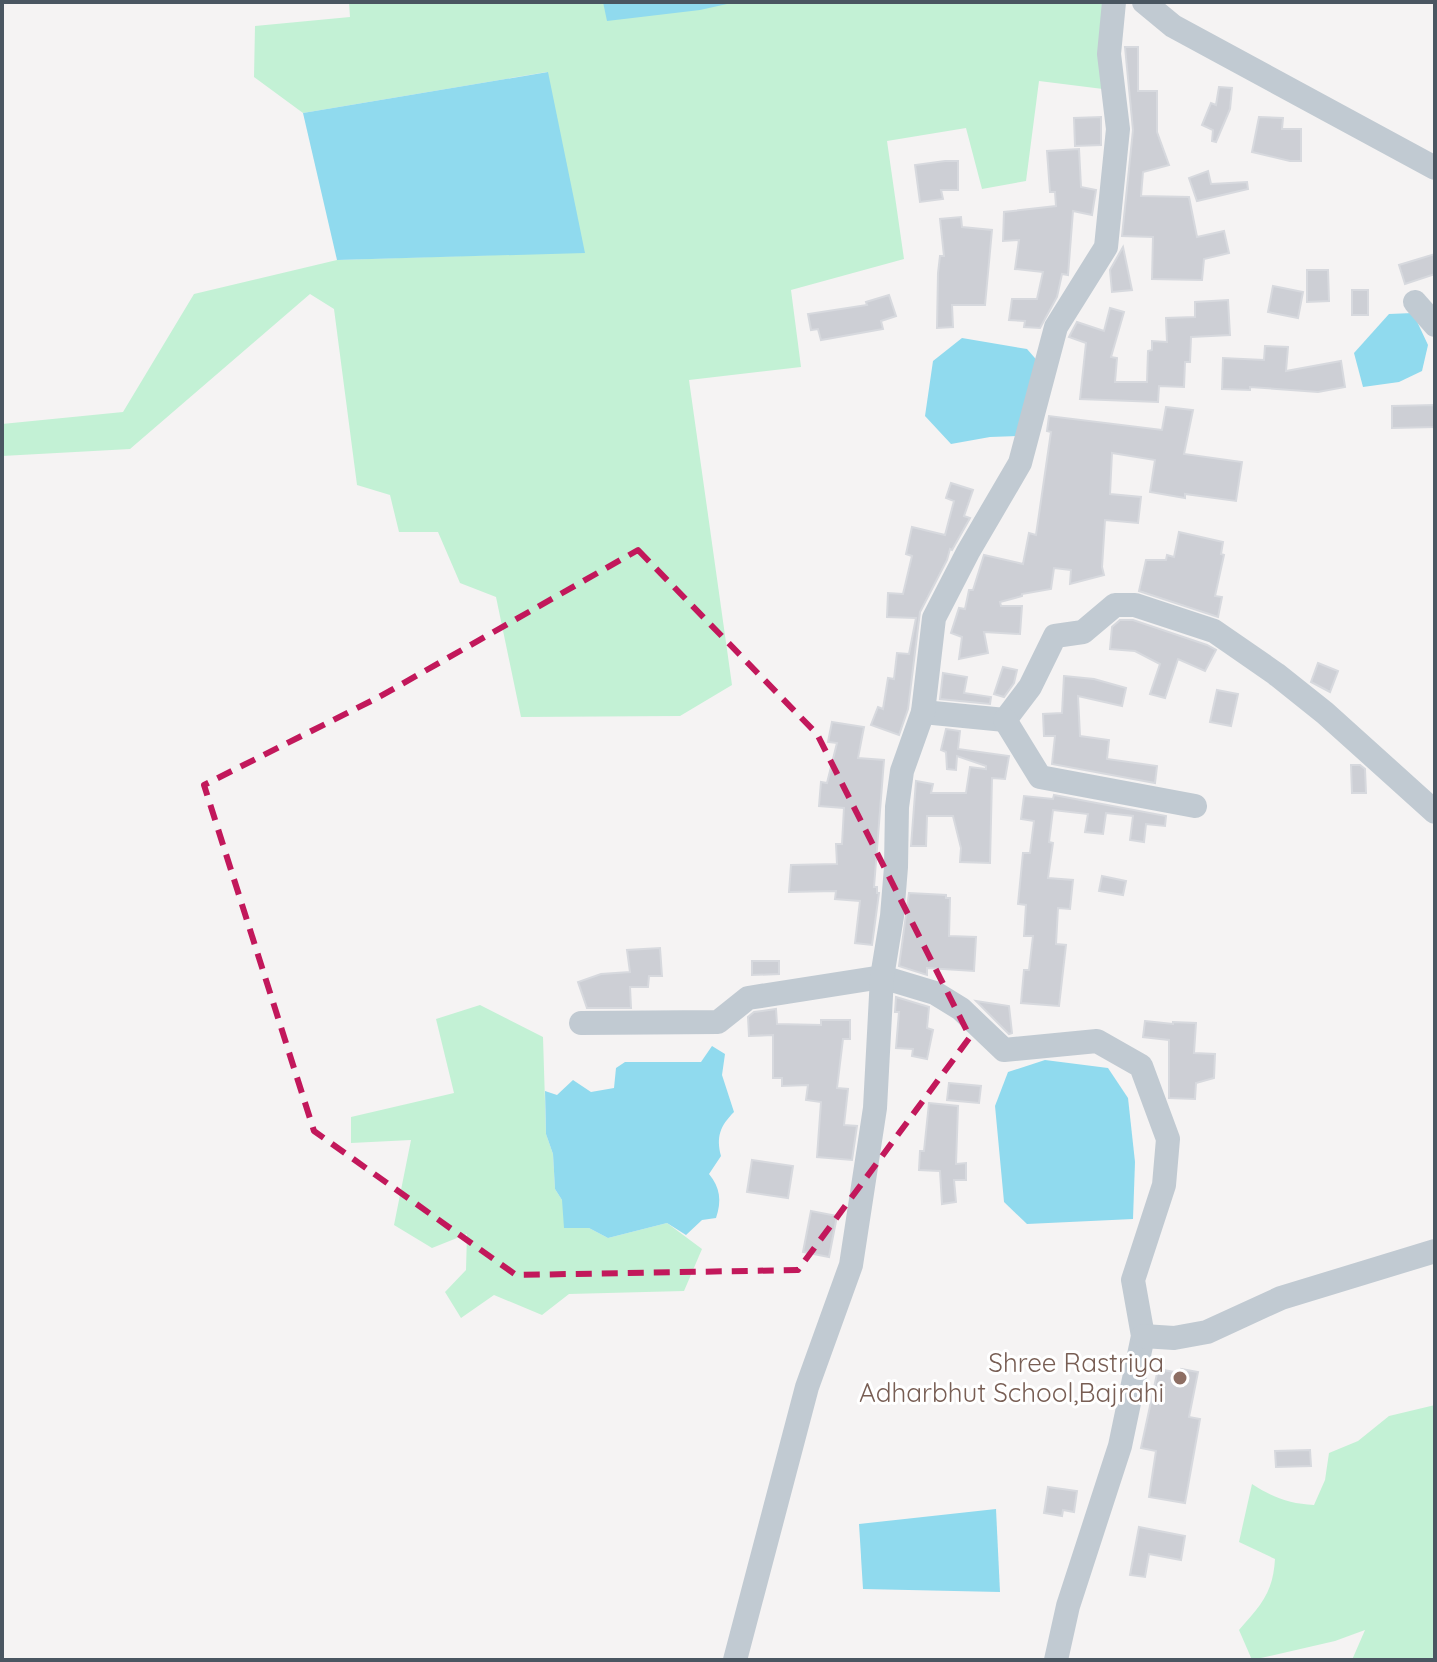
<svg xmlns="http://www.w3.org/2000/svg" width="1437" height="1662" font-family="Quicksand,sans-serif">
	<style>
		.green { fill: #c3f1d5 }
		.water { fill: #90daee }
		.building { fill: #cdcfd5; stroke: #d7d9de; stroke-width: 2 }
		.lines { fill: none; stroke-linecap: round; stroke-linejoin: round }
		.minor { stroke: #c1cad2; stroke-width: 24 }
		.marked { fill: none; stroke: #c2185b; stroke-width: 6; stroke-dasharray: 16 10; stroke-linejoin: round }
		.education-dot { fill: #8d6e63; stroke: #fff; stroke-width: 3 }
		.labels { text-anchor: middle; stroke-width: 6; stroke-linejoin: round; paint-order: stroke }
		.education-label { font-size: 26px; fill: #785e54; stroke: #fff; text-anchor: end }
	</style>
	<rect width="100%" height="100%" fill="#f5f3f3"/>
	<!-- green -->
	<g class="green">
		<path d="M349,2h755l-1,87 -64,-8 -13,100 -44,8 -16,-61 -79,13 17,118 -113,31 10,77 -112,13 43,305 -52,31 -159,1 -25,-120 -36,-14 -22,-51h-39l-9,-37 -33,-10 -23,-176 -24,-15 -180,155 -128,7v-32l121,-12 71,-118 143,-34 247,-8 -37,-180 -244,41 -49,-36 1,-51 95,-9z"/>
		<path d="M480,1005l63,32 3,97 7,20 2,35 7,11 27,28 19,10 59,-15 35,26 -18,42 -115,3 -27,21 -48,-20 -33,23 -16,-26 21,-22 1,-36 -35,14 -38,-23 17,-85 -60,3v-26l103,-24 -18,-74z"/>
		<path d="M1435,1405v255h-83l13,-30 -30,11 -83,19 -13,-30c22,-25 34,-37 36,-71l-36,-17 13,-58c20,13 37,20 62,21l11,-25 4,-27 29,-12 31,-25z"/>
	</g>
	<!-- water -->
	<g class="water">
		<path d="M603,2h133l-36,8 -93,11z"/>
		<path d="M548,72l37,181 -248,7 -34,-147z"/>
		<path d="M1413,313l15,32 -6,26 -23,11 -36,5 -9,-34 35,-39z"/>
		<path d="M962,338l65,11 14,16 -20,71 -31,1 -39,7 -26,-28 8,-55z"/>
		<path d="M712,1046l13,8 -3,21 12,37c-14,14 -18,25 -13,44l-12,18c11,13 13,27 7,44l-14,2 -16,15 -19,-12 -59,15 -19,-10h-25l-2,-28 -7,-11 -2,-35 -7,-20 -1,-43 12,4 16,-15 18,12 23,-4 2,-20 9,-6h76z"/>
		<path d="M1045,1060l63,8 20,30 7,64 -2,57 -106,5 -23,-22 -9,-96 13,-34z"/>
		<path d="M996,1509l4,83 -137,-3 -4,-65z"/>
	</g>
	<!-- building -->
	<g class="building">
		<path d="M1125,47h13v44h19v41l12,33 -26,7 -2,24 48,1 8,40 27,-6 5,22 -25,6 -2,21 -50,-1 1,-42 -31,-1 11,-106z"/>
		<path d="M1219,87l13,1 -2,21 -14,33 -4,-1 1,-11 -11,-5 9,-22 5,2z"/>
		<path d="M1101,117v28l-26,1 -1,-28z"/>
		<path d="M1259,117l24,1 -1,11h19v32h-11l-38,-9z"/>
		<path d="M1079,149l2,38 15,3 -4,25 -19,-4 -5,64 -6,-1 -5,23 -17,31 -16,-1 1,-6 -16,-1 3,-21h25l6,-27 -28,-3 4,-29 -16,1 1,-29 52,-6 -1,-14h-5l-3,-41z"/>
		<path d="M945,161h13v29h-17l2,9 -23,3 -5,-37z"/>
		<path d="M1208,171l3,13 36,-2 1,7 -51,12 -8,-23z"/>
		<path d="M961,217l1,10 30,3 -7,75h-33l1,22 -16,1 1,-55 2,-17h4l-4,-37z"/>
		<path d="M1123,247l9,43 -20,2 -2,-22z"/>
		<path d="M1435,254v20l-30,10 -6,-19z"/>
		<path d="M1307,270h21l1,31 -22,1z"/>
		<path d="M1273,286l30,6 -5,26 -30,-6z"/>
		<rect x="1352" y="290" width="16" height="25"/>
		<path d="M889,295l7,21 -15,5 2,8 -62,11 -3,-11 -7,1 -3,-16 59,-9 -1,-3z"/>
		<path d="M1228,300l2,35 -39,2 -1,25h-5l-1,25 -25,-1 -1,16 -78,-3 6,-56 -17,-6 8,-15 27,9 6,-23 14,4 -13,45 6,1 -2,24h32l1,-31 4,-1v-9l15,1 -1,-24 29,-1v-15z"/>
		<path d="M1265,346l23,1 -2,24 55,-10 4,26 -27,5 -68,-5v3l-28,-1 1,-31 41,2z"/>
		<path d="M1435,405v22l-43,1v-22z"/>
		<path d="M1166,407l27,3 -9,44 58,8 -6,39 -51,-7v4l-35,-6 5,-32 -43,-7 -2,41 31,3 -3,26 -33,-3 -3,47 2,8 -34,9 1,-14 -17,-2 -3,21 -29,5v2l-22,6 1,4h21l-2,28 -36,-2 4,21 -29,6 3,-22 -11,-4 8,-25 6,1 4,-19h4l11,-35 39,9 6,-31 7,2 15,-103 -4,-1 2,-15 113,14z"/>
		<path d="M951,483l22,7 -9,26 6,2 -18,32 -2,-1 -3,11 -27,52 -12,97 -9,26 -28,-10 7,-18 5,2 5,-31 6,1 3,-26 12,1 7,-36 -29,-1 1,-24 15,1 9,-38 -6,-2 6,-27 33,8 9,-34 -8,-3z"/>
		<path d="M1179,532l44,10 -2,12 3,1 -9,41 7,1 -4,20 -79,-26 7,-31h20l1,-5 7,2z"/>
		<path d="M1120,620h13l74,25 9,5 -11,21 -27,-12 -13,39 -15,-4 10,-30 -25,-13 -25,-2 2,-22z"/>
		<path d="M1318,663l20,8 -8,21 -19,-10z"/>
		<path d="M1003,667l14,3 -3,13 -10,14 -10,-3z"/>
		<path d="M943,673l24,4 -3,16 27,4 -1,7 -50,-5z"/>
		<path d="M1064,676l30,3 32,9 -4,18 -44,-10 2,40 29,4 -2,19 50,7 -2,17 -103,-19 3,-28h-11l-1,-22 19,-1z"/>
		<path d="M1217,690l21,4 -7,32 -21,-4z"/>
		<path d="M832,722l32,5 -6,31 26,2 -10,127h3v6h2l-7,52 -17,-2 5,-42 -25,-2 1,-8 -47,1 2,-27 46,-1 -1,-20h6l2,-36 -25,-2 2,-24 6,1 10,-40 -9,-1z"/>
		<path d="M946,729l14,2 -2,18 51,7 -4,23 -13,-1 -2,85 -30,-1 1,-14 -8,-32h-26l-1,30h-15l5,-65 17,3 -2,9h35l4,-26 16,2v-3l-29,-10 -1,14 -9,-1 -1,-17 -5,-2z"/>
		<path d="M1351,765h9l5,4 1,24h-14z"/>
		<path d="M1054,795l112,21 -1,10 -19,-2 -2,18 -14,-2 3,-24 -27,-3 -3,21 -18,-2 3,-18 -35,-4 -4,32 4,1 -5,35 25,2 -3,29 -12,-1 -2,36 10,1 -7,61 -38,-3 3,-33h5l4,-34h-9l2,-31 -8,-1 5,-51h7l4,-32 -13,-2 3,-23 29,3z"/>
		<path d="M1102,876l24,5 -3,14 -24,-4z"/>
		<path d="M909,893l37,2v3h4l-1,38 27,1 -2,34 -47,-3v7l-28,-9z"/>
		<path d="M660,948l2,28h-13l-1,11h-18l1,21h-44l-9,-26 23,-8 29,-2 -3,-22z"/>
		<path d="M752,961h27v13l-27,1z"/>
		<path d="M896,997l33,10 -2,21 6,2 -6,29 -15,-3 1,-7 -17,-1 3,-36h-4z"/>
		<path d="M976,1001l33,5 3,27 -3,1z"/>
		<path d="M776,1009l1,15 44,1v-5h29v19h-7l-6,49 11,1 -4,36 13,1 -5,34 -35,-3 4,-55 -15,-2 2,-15 -26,1v-8h-9v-43l-24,1 -1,-19 6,-5z"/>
		<path d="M1145,1021l28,3v-2l23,1 -2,30 21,1 -1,24 -18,5 -1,16 -26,-1v-58l-26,-3z"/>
		<path d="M949,1083l32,3 -2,17 -32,-3z"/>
		<path d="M929,1103l29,3 -2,58 10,-1v17h-12l2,22 -14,2 -2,-33 -21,-1 1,-19h4z"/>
		<path d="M752,1160l41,6 -5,32 -41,-6z"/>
		<path d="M811,1211l26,5 -8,41 -26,-5z"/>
		<path d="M1158,1369l22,4 1,-4 17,3 -9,45 11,2 -15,84 -36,-6 7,-46 -15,-3z"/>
		<path d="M1310,1450l1,16 -35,1 -1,-16z"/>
		<path d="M1048,1487l29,4 -3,21 -11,-2 -1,6 -18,-3z"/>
		<path d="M1139,1527l46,9 -4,24 -32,-6 -4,23 -15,-2z"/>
	</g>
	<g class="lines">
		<!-- minor -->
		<g class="minor">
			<path d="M1144,2l29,24 262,142"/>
			<path d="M1415,302l20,23"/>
			<path d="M923,712l82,8 25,-33 25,-51 28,-4 32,-27h20l79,26 62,43 49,39 110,99"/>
			<path d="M1005,720l35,57 155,29"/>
			<path d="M581,1023l137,-1 30,-24 134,-21 53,16 26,16 43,41 93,-9 44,25 27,73 -4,46 -31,95 10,56 -23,110 -52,160 -12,54"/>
			<path d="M1143,1336l31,2 33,-6 74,-34 154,-47"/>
			<path d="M735,1660l72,-273 44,-122 24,-157 7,-131 10,-61 4,-49 1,-60 5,-36 21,-59 11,-94 34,-66 52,-89 36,-136 50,-80 12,-118 -9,-75 5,-52"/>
		</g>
	</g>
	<!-- marked area -->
	<path class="marked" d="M638,550l179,184 153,303 -172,233 -282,5 -202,-144 -110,-346 175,-88z"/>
	<!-- markers -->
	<circle class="education-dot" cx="1180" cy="1378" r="8"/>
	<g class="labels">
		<!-- education labels -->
		<g class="education-label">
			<text x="1164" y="1372">Shree Rastriya<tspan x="1164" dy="30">Adharbhut School,Bajrahi</tspan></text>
		</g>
	</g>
	<!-- border -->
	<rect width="1437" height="1662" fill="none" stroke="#4a5661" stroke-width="8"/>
</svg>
